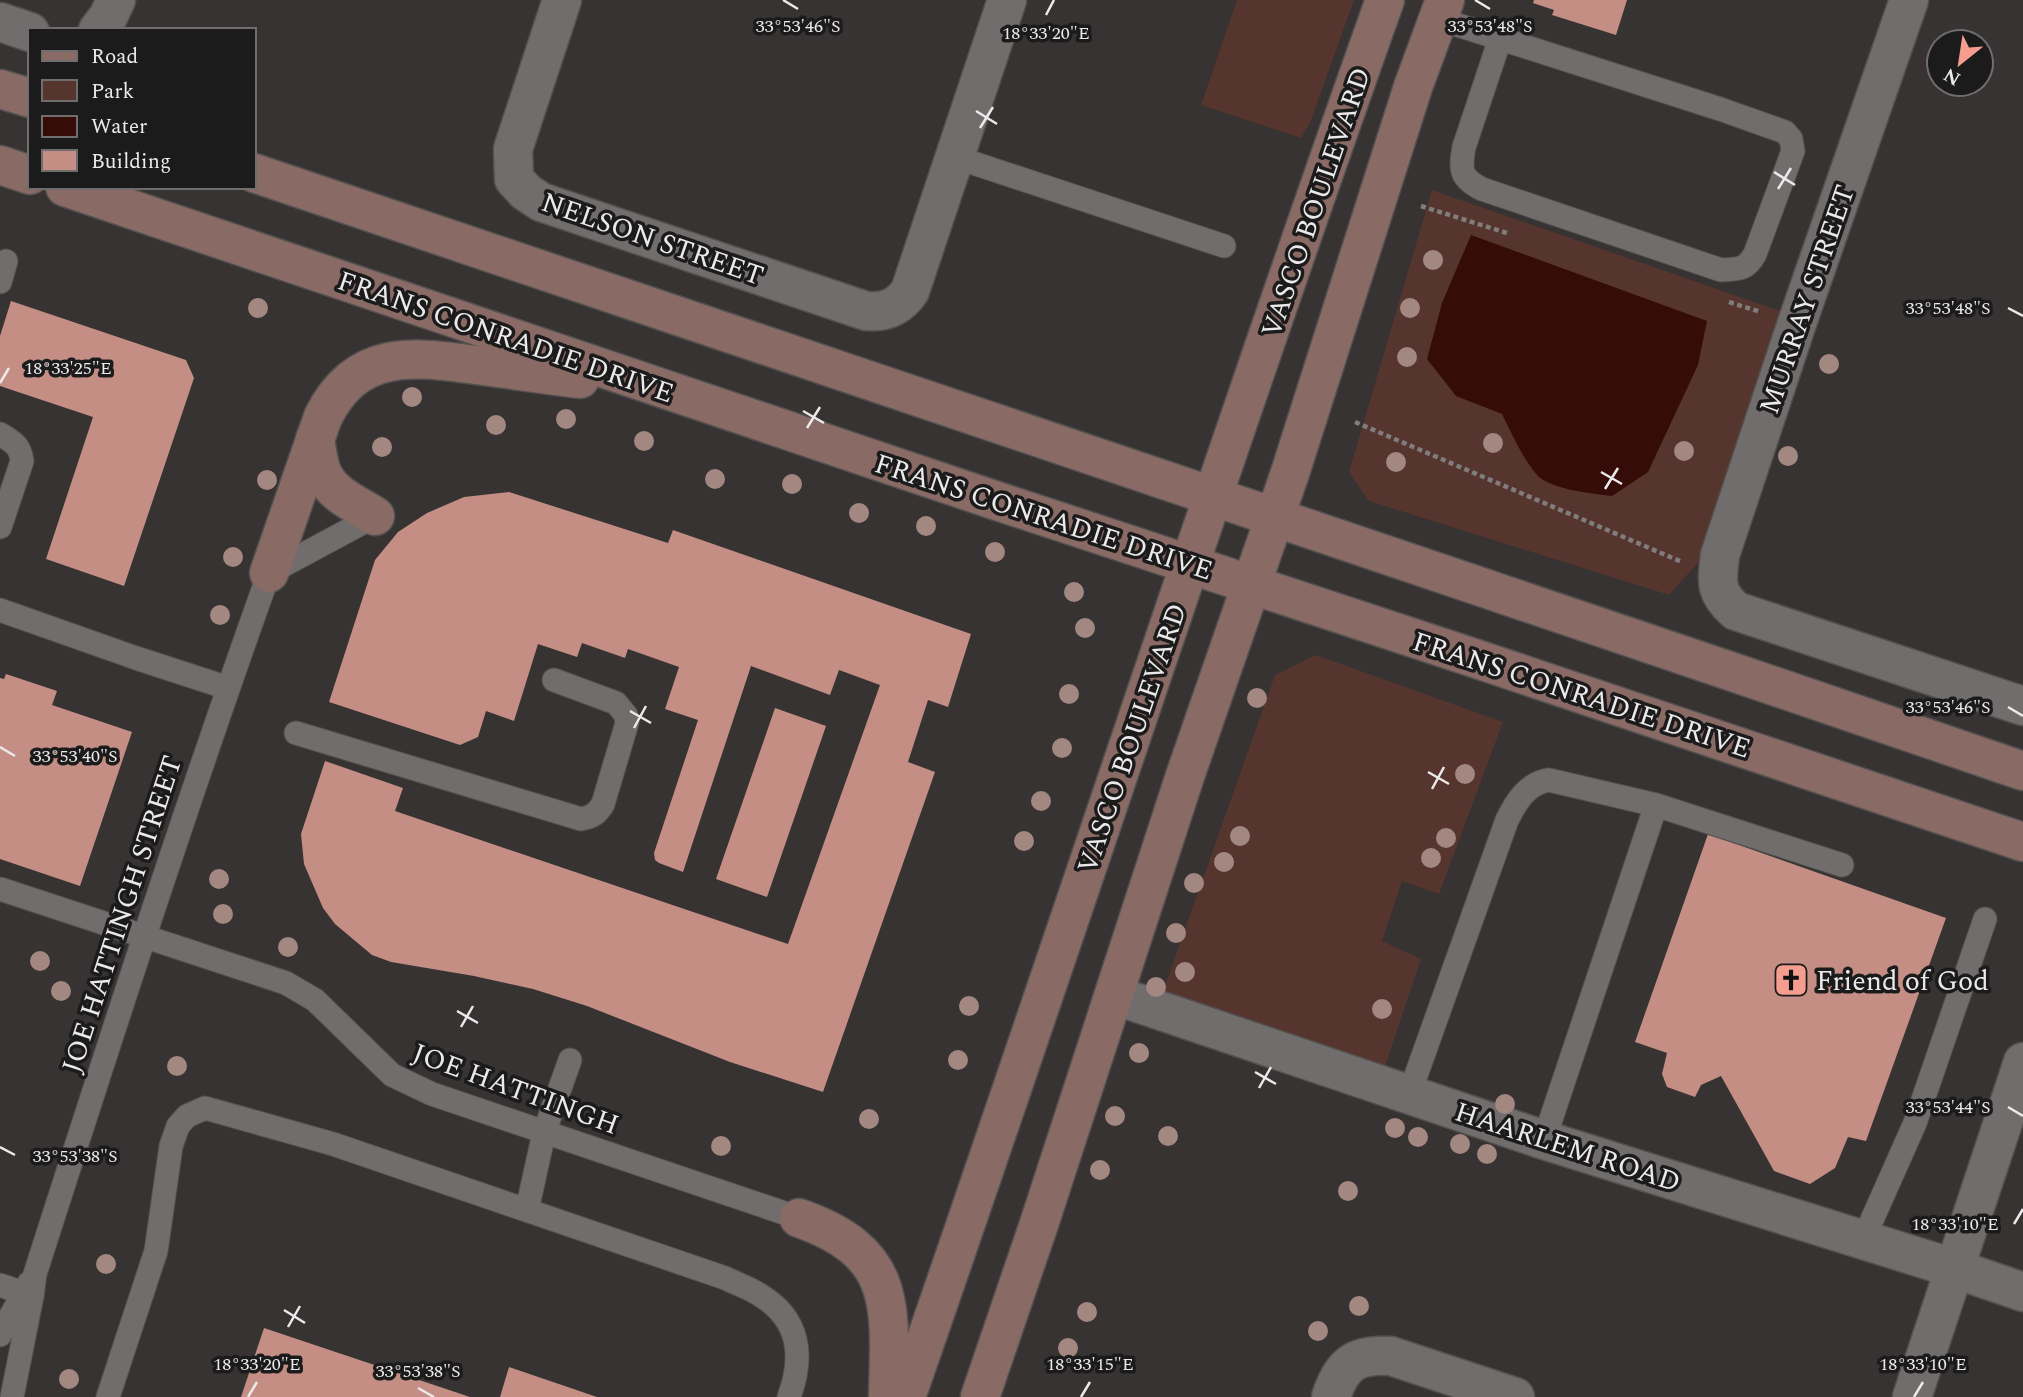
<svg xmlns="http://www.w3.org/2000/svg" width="2023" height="1397" font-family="Spectral,serif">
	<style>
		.green { fill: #56352f }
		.water { fill: #350c07 }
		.building { fill: #c48e84 }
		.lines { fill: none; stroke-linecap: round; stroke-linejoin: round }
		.service-casing { stroke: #535150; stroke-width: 25 }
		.minor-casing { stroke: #535150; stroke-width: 41 }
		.secondary-casing { stroke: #535150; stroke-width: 41 }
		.path { stroke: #807d7d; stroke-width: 4.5; stroke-dasharray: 5 3.5; stroke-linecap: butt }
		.service { stroke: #716d6d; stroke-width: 23 }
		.minor { stroke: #716d6d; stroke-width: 38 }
		.secondary { stroke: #8a6a65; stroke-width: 38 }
		.tree { fill: #a38781 }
		.ticks { fill: none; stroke: #ebe9e9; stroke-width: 2.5 }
		.labels { text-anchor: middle; stroke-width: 7; stroke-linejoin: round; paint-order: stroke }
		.street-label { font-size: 28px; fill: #ebe9e9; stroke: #1c1b1b }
		.poi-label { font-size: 28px; fill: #ebe9e9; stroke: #1c1b1b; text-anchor: start }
		.ticks-label { font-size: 18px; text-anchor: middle; fill: #ebe9e9; stroke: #1c1b1b; stroke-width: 7; stroke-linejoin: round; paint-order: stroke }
	</style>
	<rect width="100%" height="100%" fill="#363332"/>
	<!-- green -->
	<g class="green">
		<path d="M1237,0h117l-44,123 -9,15 -100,-33z"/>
		<path d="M1432,190l351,122 -79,244 -35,39 -300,-94 -20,-29z"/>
		<path d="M1316,655l187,67 -64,172 -37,-13 -20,60 39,18 -40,119 -220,-81 114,-322z"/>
	</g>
	<!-- water -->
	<path class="water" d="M1471,235l236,86 -9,44 -50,107 -36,24c-19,-2 -61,-7 -74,-20 -14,-15 -27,-44 -36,-62l-46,-18 -29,-37 15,-56z"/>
	<!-- building -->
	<g class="building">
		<path d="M1534,0h93l-11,35 -64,-20 2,-5 -21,-7z"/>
		<path d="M11,301l175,59 8,18 -70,208 -78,-27 47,-142 -93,-31v-50z"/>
		<path d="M509,492l159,51 5,-13 298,104 -23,73 -20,-7 -20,62 27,10 -112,320 -93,-30 -143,-56 -54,-17 -59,-13 -83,-14 -19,-7 -37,-31 -12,-16 -19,-44 -3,-30 24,-73 78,27 -8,23 393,133 92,-259 -41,-15 -9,25 -79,-29 -68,206 -24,-9 -4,-3 -1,-7 44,-133 -33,-11 14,-42 -51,-18 -3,9 -43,-15 -5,14 -39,-13 -24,77 -28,-10 -8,26 -18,8 -131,-43 46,-142 23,-28 29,-19 37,-16z"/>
		<path d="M6,674l51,17 -5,14 80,27 -52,154 -80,-27v-181l4,1z"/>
		<path d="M775,708l51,18 -59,171 -51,-18z"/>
		<path d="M1708,834l238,84 -80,223 -18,-4 -13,31 -25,16 -36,-13 -53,-95 -20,9 -6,12 -28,-10 -5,-13 5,-21 -32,-11z"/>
		<path d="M264,1328l206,69h-229z"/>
		<path d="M509,1367l88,30h-97z"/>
	</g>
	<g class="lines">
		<defs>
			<g id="service">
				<path d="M1439,19l281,90 65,23 6,7 2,12 -38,103c-9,16 -16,15 -34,16l-239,-81c-22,-11 -22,-19 -18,-42l36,-108"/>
				<path d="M955,157l269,89"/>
				<path d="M0,282l6,-21"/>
				<path d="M0,434c13,8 20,11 22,27l-22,66"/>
				<path d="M0,610l136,48 92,30"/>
				<path d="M296,733l285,86c11,-2 16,-5 22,-15l24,-81 -1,-8 -10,-12 -62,-23"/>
				<path d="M1656,805l186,60"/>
				<path d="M0,889l286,94 29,17 77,75 40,19 367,124"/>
				<path d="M1409,1095l98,-275c9,-18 20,-37 42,-40l107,25 -112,335"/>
				<path d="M527,1210l17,-77 26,-73"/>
				<path d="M1863,1240l52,-117 70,-204"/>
				<path d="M0,1285l32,11"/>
				<path d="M0,1335l29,-52"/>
				<path d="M12,1397l20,-101 3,-22c75,-234 151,-469 234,-701l106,-57"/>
				<path d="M108,1397l48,-146 15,-105 7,-20 9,-10 18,-8 128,36 392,134c12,6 25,10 35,17 40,24 44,61 29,102"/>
			</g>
			<g id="minor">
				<path d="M562,0l-49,149 1,30 12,13 15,10 325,109c19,2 33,-4 44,-20l97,-291"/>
				<path d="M1909,0l-112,323 -77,232c-3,27 -6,37 16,56l287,95"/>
				<path d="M0,22l30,10"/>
				<path d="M98,30l10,-13 8,-17"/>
				<path d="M1114,995l430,145 409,128 70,24"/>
				<path d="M1331,1397c11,-34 25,-43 60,-41l124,41"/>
				<path d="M1912,1397l111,-335"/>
			</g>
			<g id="secondary">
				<path d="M0,89l30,9"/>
				<path d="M0,165l30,10"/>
				<path d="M254,173c341,114 682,229 1023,345 248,85 498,167 746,253"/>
				<path d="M65,187l926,312 483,159 549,184"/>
				<path d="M315,439c2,11 3,23 7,33 9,22 34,32 53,44"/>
				<path d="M269,573l54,-156c35,-71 94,-60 160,-51 32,4 64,9 97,13"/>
				<path d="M799,1218c100,35 91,89 89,179"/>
				<path d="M906,1397c162,-465 314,-933 479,-1397"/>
				<path d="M980,1397l59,-173 146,-448 105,-303 123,-386 32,-87"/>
			</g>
		</defs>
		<!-- service casing -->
		<use href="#service" class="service-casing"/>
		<!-- minor casing -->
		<use href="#minor" class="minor-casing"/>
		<!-- secondary casing -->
		<use href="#secondary" class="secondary-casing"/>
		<!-- path -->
		<g class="path">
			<path d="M1421,206l89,28"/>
			<path d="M1729,302l32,10"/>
			<path d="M1355,422l327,140"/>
		</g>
		<!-- service -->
		<use href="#service" class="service"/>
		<!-- minor -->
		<use href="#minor" class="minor"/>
		<!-- secondary -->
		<use href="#secondary" class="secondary"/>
	</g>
	<!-- trees -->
	<g class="tree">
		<circle cx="1433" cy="260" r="10"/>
		<circle cx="258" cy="308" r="10"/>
		<circle cx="1410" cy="308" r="10"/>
		<circle cx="1407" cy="357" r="10"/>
		<circle cx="1829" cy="364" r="10"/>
		<circle cx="412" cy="397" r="10"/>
		<circle cx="566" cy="419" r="10"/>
		<circle cx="496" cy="425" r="10"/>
		<circle cx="644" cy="441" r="10"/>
		<circle cx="1493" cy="443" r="10"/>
		<circle cx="382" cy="447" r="10"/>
		<circle cx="1684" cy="451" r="10"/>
		<circle cx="1788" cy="456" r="10"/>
		<circle cx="1396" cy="462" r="10"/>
		<circle cx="715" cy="479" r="10"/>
		<circle cx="267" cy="480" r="10"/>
		<circle cx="792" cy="484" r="10"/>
		<circle cx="859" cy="513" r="10"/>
		<circle cx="926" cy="526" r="10"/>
		<circle cx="995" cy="552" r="10"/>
		<circle cx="233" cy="557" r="10"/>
		<circle cx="1074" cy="592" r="10"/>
		<circle cx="220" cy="615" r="10"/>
		<circle cx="1085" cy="628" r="10"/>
		<circle cx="1069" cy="694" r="10"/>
		<circle cx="1257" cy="698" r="10"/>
		<circle cx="1062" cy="748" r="10"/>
		<circle cx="1465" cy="774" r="10"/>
		<circle cx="1041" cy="801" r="10"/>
		<circle cx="1240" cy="836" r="10"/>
		<circle cx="1446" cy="838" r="10"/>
		<circle cx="1024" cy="841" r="10"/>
		<circle cx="1431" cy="858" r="10"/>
		<circle cx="1224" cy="862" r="10"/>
		<circle cx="219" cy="879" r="10"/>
		<circle cx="1194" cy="883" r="10"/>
		<circle cx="223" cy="914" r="10"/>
		<circle cx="1176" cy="933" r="10"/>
		<circle cx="288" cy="947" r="10"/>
		<circle cx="40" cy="961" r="10"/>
		<circle cx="1185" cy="972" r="10"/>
		<circle cx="1156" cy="987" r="10"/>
		<circle cx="61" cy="991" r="10"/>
		<circle cx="969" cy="1006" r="10"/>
		<circle cx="1382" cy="1009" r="10"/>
		<circle cx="1139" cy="1053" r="10"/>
		<circle cx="958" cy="1060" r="10"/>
		<circle cx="177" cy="1066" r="10"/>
		<circle cx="1505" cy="1104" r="10"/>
		<circle cx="1115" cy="1116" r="10"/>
		<circle cx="869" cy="1119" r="10"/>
		<circle cx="1395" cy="1128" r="10"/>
		<circle cx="1168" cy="1136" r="10"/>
		<circle cx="1418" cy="1137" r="10"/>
		<circle cx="1460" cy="1144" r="10"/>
		<circle cx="721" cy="1146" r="10"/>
		<circle cx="1487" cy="1154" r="10"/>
		<circle cx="1100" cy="1170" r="10"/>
		<circle cx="1348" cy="1191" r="10"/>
		<circle cx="106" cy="1264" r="10"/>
		<circle cx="1359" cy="1306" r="10"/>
		<circle cx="1087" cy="1312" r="10"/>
		<circle cx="1318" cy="1331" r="10"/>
		<circle cx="1068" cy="1348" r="10"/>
		<circle cx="69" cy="1379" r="10"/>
	</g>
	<!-- ticks -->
	<path class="ticks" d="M783,0l15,9M1475,0l15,9M1046,15l8,-15M976,111l21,13M980,128l13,-21M1774,172l21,13M1778,189l13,-21M2008,308l15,8M0,383l9,-15M803,411l21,12M807,428l13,-21M1601,472l21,12M1605,489l13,-21M2008,707l15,9M630,711l21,12M634,728l12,-22M0,747l15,9M1428,772l21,12M1432,789l12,-22M457,1011l21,12M461,1027l12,-21M1255,1072l21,12M1259,1088l12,-21M2008,1107l15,9M0,1147l15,8M2014,1224l9,-15M284,1310l21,13M288,1327l12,-21M418,1388l16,9M248,1397l9,-15M1081,1397l9,-15M1914,1397l9,-15"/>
	<!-- icons -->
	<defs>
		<symbol id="church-square" viewBox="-11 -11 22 22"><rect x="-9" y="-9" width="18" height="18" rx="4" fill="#f59d8e" stroke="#1c1b1b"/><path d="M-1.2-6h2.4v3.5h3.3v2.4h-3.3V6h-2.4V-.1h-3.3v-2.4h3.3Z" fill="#111"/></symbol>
	</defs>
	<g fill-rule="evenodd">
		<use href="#church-square" x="1772" y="961" width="38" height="38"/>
	</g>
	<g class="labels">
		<!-- street labels -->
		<g class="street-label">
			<text transform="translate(1315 202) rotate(-71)" y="10">VASCO BOULEVARD</text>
			<text transform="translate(653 238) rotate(19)" y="10">NELSON STREET</text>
			<text transform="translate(1806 299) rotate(-71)" y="10">MURRAY STREET</text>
			<text transform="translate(506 336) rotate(19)" y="10">FRANS CONRADIE DRIVE</text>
			<text transform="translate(1044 516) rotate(18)" y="10">FRANS CONRADIE DRIVE</text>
			<text transform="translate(1582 694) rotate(18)" y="10">FRANS CONRADIE DRIVE</text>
			<text transform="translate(1131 738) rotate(-71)" y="10">VASCO BOULEVARD</text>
			<text transform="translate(121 914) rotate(-72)" y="10">JOE HATTINGH STREET</text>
			<text transform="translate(516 1088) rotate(20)" y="10">JOE HATTINGH</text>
			<text transform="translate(1568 1146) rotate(18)" y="10">HAARLEM ROAD</text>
		</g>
		<!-- poi labels -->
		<g class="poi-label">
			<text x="1816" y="990">Friend of God</text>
		</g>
	</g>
	<g class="ticks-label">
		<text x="798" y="32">33°53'46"S</text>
		<text x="1490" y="32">33°53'48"S</text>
		<text x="1046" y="39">18°33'20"E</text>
		<text x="1948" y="314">33°53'48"S</text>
		<text x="68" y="374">18°33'25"E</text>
		<text x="1948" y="713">33°53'46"S</text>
		<text x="75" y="762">33°53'40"S</text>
		<text x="1948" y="1113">33°53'44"S</text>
		<text x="75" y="1162">33°53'38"S</text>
		<text x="1955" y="1230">18°33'10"E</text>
		<text x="257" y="1370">18°33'20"E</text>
		<text x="1090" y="1370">18°33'15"E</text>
		<text x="1923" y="1370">18°33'10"E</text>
		<text x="418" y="1377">33°53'38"S</text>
	</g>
	<!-- legend -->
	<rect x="28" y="28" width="228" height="161" fill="#1c1b1b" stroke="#6f6d6d" stroke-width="2"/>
	<rect x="42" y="51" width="35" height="10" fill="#8a6a65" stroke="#6f6d6d" stroke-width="2"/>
	<text x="91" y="63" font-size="21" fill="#ebe9e9">Road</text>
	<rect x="42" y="80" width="35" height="21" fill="#56352f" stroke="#6f6d6d" stroke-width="2"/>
	<text x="91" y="98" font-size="21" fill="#ebe9e9">Park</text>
	<rect x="42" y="116" width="35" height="21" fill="#350c07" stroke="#6f6d6d" stroke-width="2"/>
	<text x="91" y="133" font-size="21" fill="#ebe9e9">Water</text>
	<rect x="42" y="150" width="35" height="21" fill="#c48e84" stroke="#6f6d6d" stroke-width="2"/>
	<text x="91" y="168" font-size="21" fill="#ebe9e9">Building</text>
	<!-- north arrow -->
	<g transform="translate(1960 63) rotate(210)"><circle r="33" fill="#1c1b1b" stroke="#6f6d6d" stroke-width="2"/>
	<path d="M0-5L12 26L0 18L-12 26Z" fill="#f59d8e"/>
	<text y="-10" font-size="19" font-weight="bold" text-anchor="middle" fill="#ebe9e9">N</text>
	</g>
</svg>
